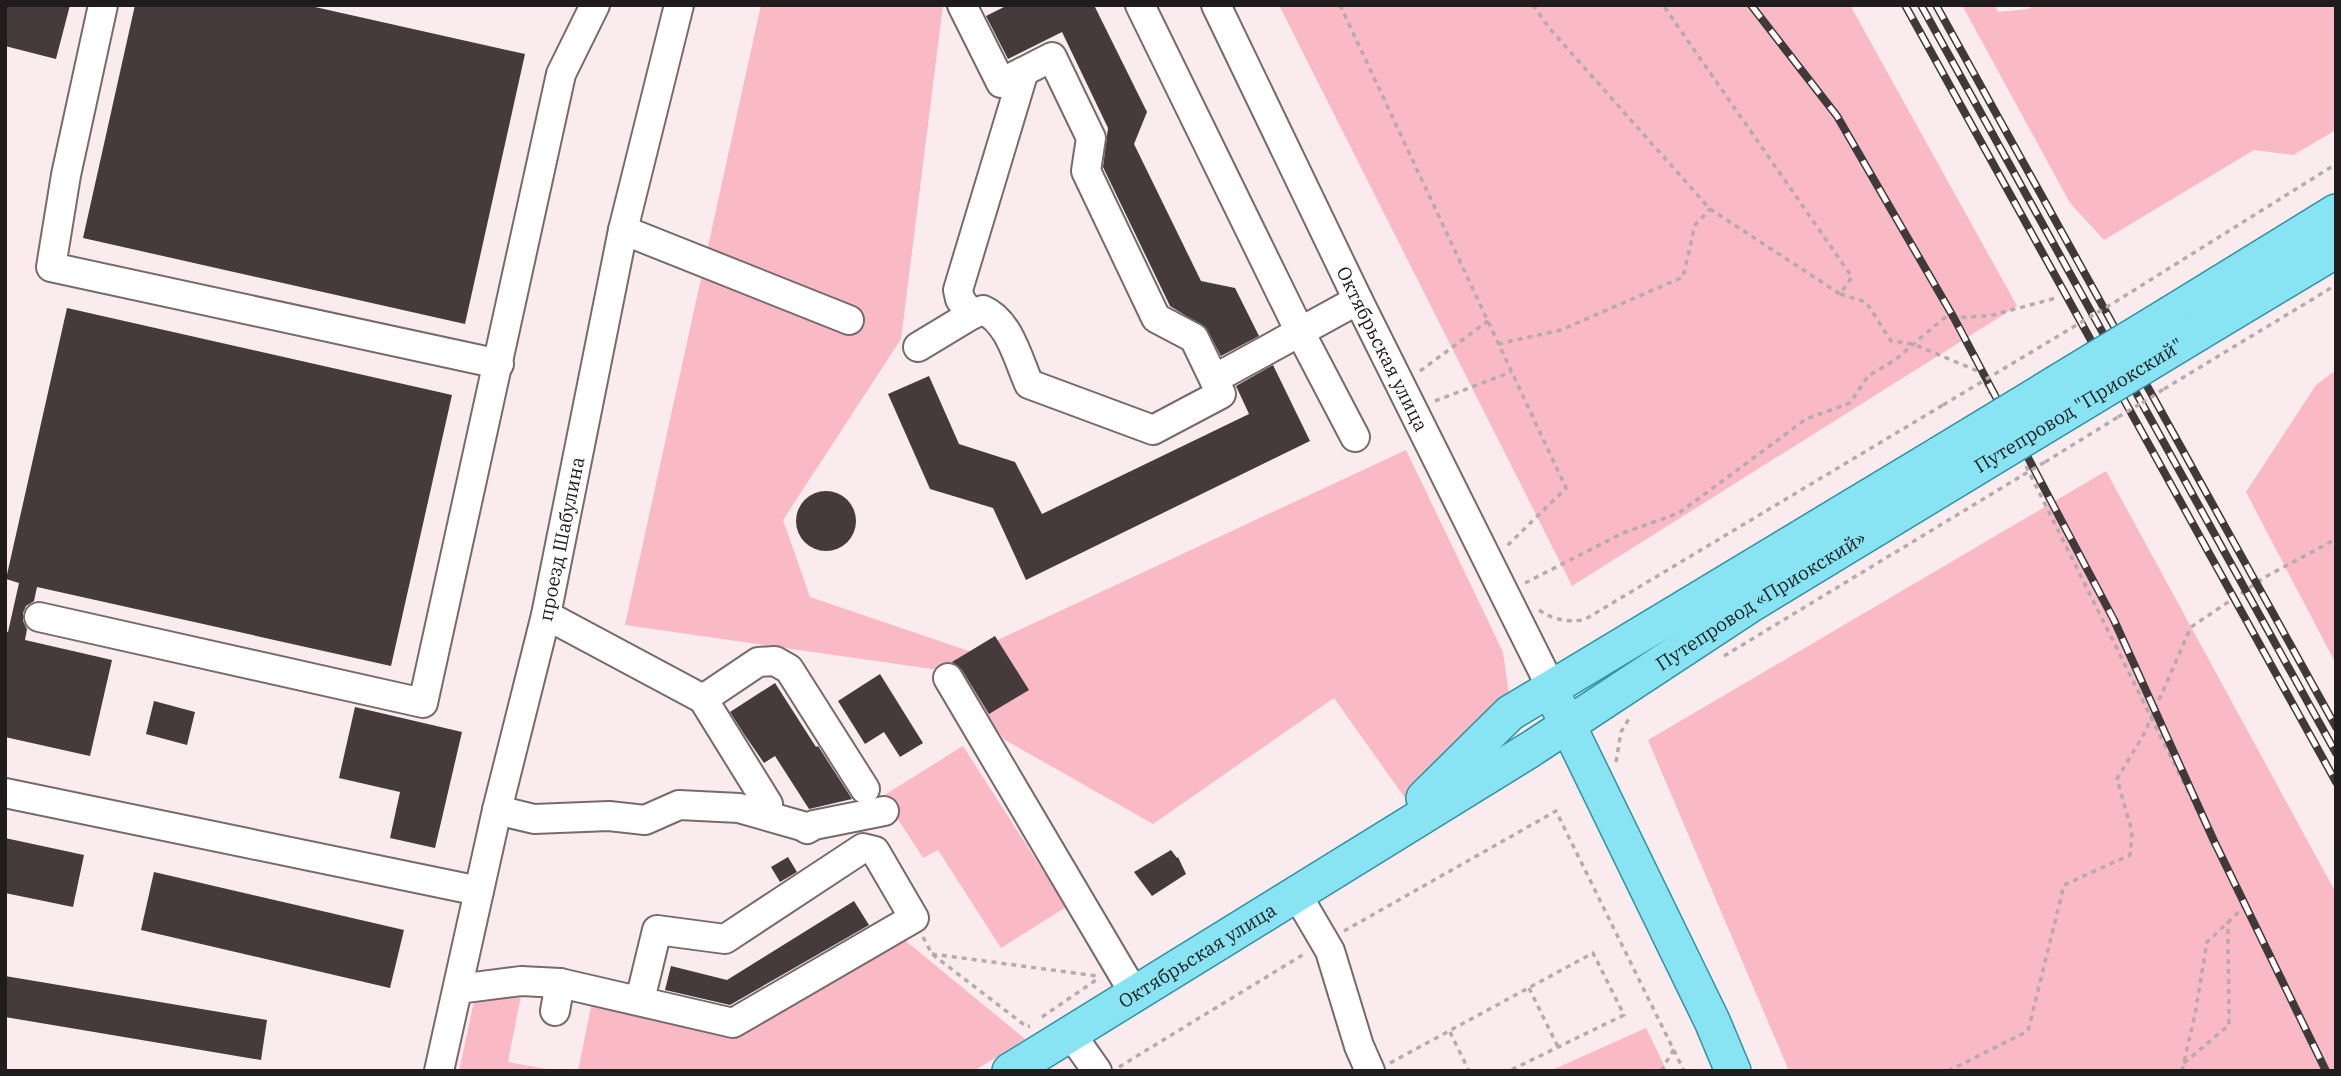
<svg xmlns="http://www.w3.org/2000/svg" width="2341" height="1076" font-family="'IBM Plex Serif',serif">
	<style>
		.green { fill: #f9b9c5 }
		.building { fill: #453a3c }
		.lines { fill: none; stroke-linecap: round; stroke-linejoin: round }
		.minor-casing { stroke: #766a6c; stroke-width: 32 }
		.major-casing { stroke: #3091a2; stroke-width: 38 }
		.path { stroke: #b6aaac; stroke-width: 3.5; stroke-dasharray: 5 5; stroke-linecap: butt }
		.minor { stroke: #fff; stroke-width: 28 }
		.major { stroke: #88e3f2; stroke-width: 35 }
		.rail-casing { stroke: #3f393a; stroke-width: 8 }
		.rail { stroke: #fffcfd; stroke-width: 5; stroke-dasharray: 16; stroke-linecap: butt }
		.major-bridge-casing { stroke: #3091a2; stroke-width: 38; stroke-linecap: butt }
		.path-bridge { stroke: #b6aaac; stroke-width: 3.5; stroke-dasharray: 5 5; stroke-linecap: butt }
		.major-bridge { stroke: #88e3f2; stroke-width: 35 }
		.labels { text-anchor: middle; stroke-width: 7; stroke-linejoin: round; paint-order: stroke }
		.street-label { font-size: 19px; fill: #201b1c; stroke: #fffcfd }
	</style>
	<rect width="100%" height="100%" fill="#faecee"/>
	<!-- green -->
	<g class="green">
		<path d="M761,5h182l-42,334 -118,181 27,77 162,55 434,-202 97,202 6,43 -26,29 -78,74 -71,-100 -181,126 -148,-84 -59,-69 -321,-46z"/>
		<path d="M1279,5h571l167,301 -445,280z"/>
		<path d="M1962,5h32l4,7 30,-3 7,-4h301v125l-43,25 -39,-5 -150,90 -34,-37z"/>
		<path d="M2336,370v294l-90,-172 70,-107z"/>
		<path d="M2106,471l230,422v178h-547l-141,-331z"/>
		<path d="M963,746l103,161 -65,41 -63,-98 -15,8 -40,-62z"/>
		<path d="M901,937l124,102 -51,32h-396l15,-74 138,31z"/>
		<path d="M523,985l-15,77 50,9h-99l18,-83z"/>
		<path d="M1646,1028l21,43h-117z"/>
	</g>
	<!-- building -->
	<g class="building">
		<path d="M5,5h65l-14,54 -51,-13z"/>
		<path d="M135,5h171l219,49 -60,270 -382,-86z"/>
		<path d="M1008,5h86l53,107 -13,32 67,137 34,7 24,48 -38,20 -15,-28 -36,-22 -67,-139 5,-39 -46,-96 -54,27 -22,-43z"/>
		<path d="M67,308l385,87 -61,271 -354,-79 -3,14 -8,5 -3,7v8l4,8 -2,11 87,20 -22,96 -85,-19v-106l3,1 11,-49 -13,-4z"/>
		<path d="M1273,365l37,76 -284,139 -33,-72 -63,-19 -42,-95 41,-18 30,68 56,18 27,52 207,-100 -13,-28z"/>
		<circle cx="826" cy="521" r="30"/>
		<path d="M995,636l34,54 -40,24 -27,-44 -10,-8z"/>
		<path d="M880,674l43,69 -23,14 -16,-25 -19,12 -27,-43z"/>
		<path d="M775,683l41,64 2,-1 34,53 -43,10 -34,-53 -11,7 -20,-29 -14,-22z"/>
		<path d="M154,701l41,11 -8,33 -41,-11z"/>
		<path d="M355,707l107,25 -27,116 -45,-10 10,-46 -61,-14z"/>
		<path d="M5,838l79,17 -11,52 -68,-14z"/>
		<path d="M1171,850l6,8 1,-1 8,17 -34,22 -18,-24z"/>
		<path d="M788,857l9,15 -17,10 -9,-15z"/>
		<path d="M154,872l250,58 -14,58 -249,-58z"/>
		<path d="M854,901l15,24 -139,80 -65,-15 6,-24 56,14z"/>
		<path d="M5,976l262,44 -6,40 -256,-43z"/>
	</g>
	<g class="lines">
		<defs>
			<g id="minor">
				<path d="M103,5l-37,170 -15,92 448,97"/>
				<path d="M962,5l39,78 51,-26 39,81 -5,33 70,147 38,20 27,56 -68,36 -124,-46c-11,-25 -20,-63 -46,-74l-12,5 -11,-16 -2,-9 66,-219"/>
				<path d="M1140,5l160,327 55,105"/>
				<path id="s1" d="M1216,5l142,295 194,389"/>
				<path d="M623,230l226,90"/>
				<path d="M918,347l53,-32"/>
				<path d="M1214,379l144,-79"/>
				<path d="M546,615l157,84 55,-37 17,-1 14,8 76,120"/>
				<path d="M39,617l384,86 138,-629 34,-69"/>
				<path d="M948,678l186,315"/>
				<path d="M703,699l65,105"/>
				<path d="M5,793l474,98"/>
				<path d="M497,810l37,9 75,-3 36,4 34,-15 60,3 63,18 5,3 7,-4 70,-14"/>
				<path d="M1296,893l34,58 29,95 11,25"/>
				<path d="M458,989l63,-8 39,2 173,40 181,-105 -39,-67 -12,-3 -138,91 -68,-9 -17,70"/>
				<path d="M555,1011l5,-28"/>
				<path d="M1071,1034l26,37"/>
				<path id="s2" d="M439,1071l58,-261 49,-195 77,-385 56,-225"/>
			</g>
			<g id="major">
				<path d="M2172,313l164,-101"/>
				<path d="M2198,333l138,-83"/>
				<path d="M1558,705l154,316 21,50"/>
				<path d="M1424,798l86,-85 430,-259"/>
				<path id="s3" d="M1010,1071l521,-322 222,-146 204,-124"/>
			</g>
		</defs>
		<!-- minor casing -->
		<use href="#minor" class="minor-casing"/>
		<!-- major casing -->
		<use href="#major" class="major-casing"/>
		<!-- path -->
		<g class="path">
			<path d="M1340,5l226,483 -59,58"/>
			<path d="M1533,5l17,24 160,180 130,85 12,-17 -189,-272"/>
			<path d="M1840,294l26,8 25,39 22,3 67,28 10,21"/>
			<path d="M2115,302l221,-138"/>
			<path d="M1498,344l63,-14 122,-53 12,-52 15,-16"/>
			<path d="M1420,371l68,-50"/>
			<path d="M2164,389l172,-104"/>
			<path d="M1435,401l76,-29"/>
			<path d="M2140,404l2,-1"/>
			<path d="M2045,462l73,-45"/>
			<path d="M2026,466l219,440"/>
			<path d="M1525,583l98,-50 56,-20 127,-94 44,-16 18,-27 27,-16 49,-42 45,-2 67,-18"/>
			<path d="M1539,610c15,10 27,12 45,10l359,-215"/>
			<path d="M1724,656l299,-181"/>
			<path d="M1616,762l5,-30 9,-15"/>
			<path d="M1344,931l212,-120 128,260"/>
			<path d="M923,937l9,17 95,73 3,-1"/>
			<path d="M932,954l165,22"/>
			<path d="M1529,988l29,59"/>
			<path d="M1042,1017l57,-39"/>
			<path d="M1450,1032l19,39"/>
			<path d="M1390,1063l203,-110 31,62 -115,56"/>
			<path d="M2184,1063l45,-38 -1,-103"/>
			<path d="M1119,1067l185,-113"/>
			<path d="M1661,1071l13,-22"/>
			<path d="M1948,1071l80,-40 36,-146 66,-30 2,-23 -15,-53 27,-45 47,-107 76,-51 69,-37"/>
			<path d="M2182,1071l13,-57 12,-72 38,-36"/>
		</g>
		<!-- minor -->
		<use href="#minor" class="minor"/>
		<!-- major -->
		<use href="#major" class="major"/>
		<defs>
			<g id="rail">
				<path d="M1751,5l86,111 117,202 160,302 100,221 112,230"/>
				<path d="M1905,5l431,777"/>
				<path d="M1921,5l415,748"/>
				<path d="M1936,5l400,722"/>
			</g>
		</defs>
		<!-- rail casing -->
		<use href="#rail" class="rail-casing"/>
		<!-- rail -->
		<use href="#rail" class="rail"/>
		<defs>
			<g id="major-bridge">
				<path d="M1940,454l232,-141"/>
				<path id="s4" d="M1957,479l241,-146"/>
			</g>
		</defs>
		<!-- major-bridge casing -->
		<use href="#major-bridge" class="major-bridge-casing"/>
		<!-- path-bridge -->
		<g class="path-bridge">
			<path d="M2142,403l22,-14"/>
			<path d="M1943,405l172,-103"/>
			<path d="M2118,417l22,-13"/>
			<path d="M2023,475l22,-13"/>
		</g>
		<!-- major-bridge -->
		<use href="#major-bridge" class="major-bridge"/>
	</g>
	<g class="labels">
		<!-- street labels -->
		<g class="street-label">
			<text dy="7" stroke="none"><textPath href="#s1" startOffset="382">Октябрьская улица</textPath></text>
			<text dy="7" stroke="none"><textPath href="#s4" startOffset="142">Путепровод "Приокский"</textPath></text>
			<text dy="7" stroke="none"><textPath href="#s2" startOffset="546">проезд Шабулина</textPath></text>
			<text dy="7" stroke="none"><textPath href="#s3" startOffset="886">Путепровод «Приокский»</textPath></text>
			<text dy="7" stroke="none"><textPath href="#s3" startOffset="220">Октябрьская улица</textPath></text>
		</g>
	</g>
	<!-- border -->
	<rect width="2341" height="1076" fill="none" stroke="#201b1c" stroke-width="14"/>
</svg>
